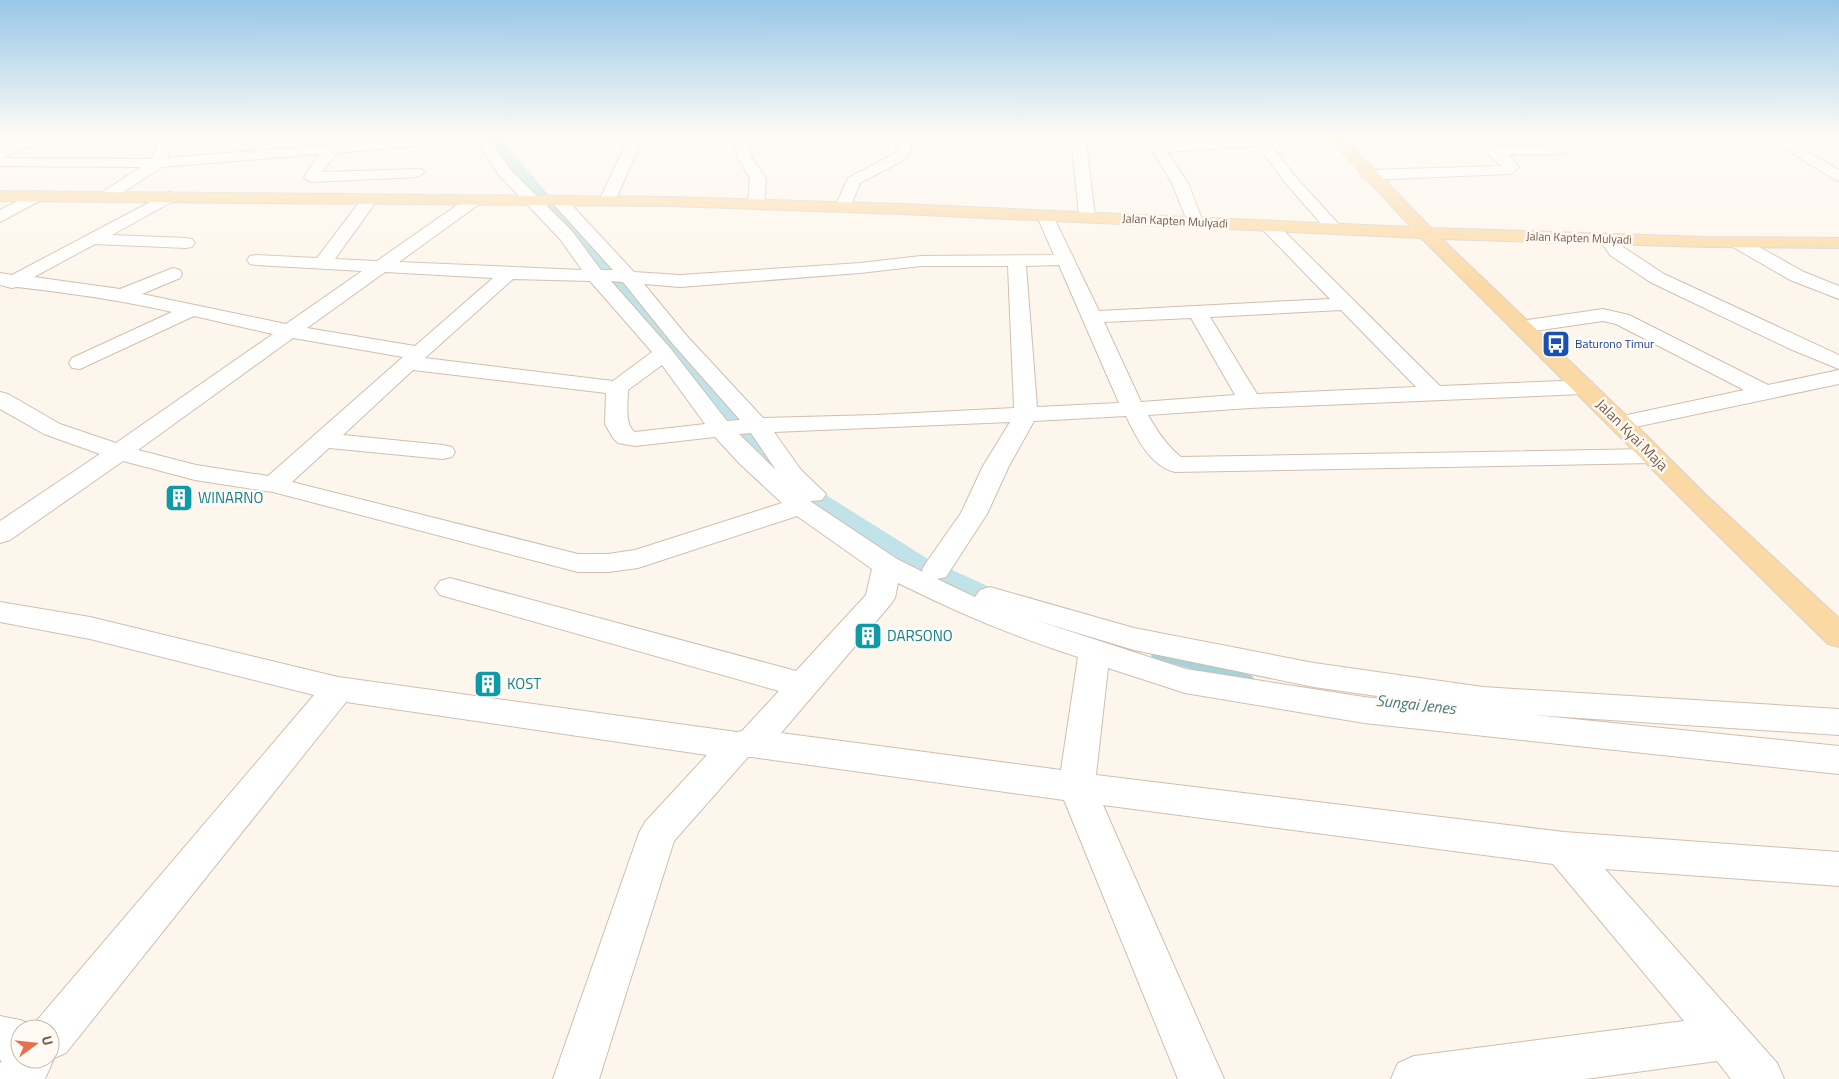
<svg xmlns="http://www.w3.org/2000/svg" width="1839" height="1079" font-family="'Titillium Web',sans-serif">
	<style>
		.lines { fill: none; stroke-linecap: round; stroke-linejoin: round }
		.stream { stroke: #a5d3da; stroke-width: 10 }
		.canal { fill: #bfe3e8; fill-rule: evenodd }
		.minor-casing { stroke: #d1beb0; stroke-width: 2 }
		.major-casing { stroke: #dad1cd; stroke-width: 2 }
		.minor { fill: #fff; fill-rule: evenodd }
		.major { fill: #fbd9a5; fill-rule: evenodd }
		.labels { text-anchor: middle; stroke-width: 5; stroke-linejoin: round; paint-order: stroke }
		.far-street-label { font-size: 12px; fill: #7a5c4d; stroke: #fffaf3 }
		.far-transit-label { font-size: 12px; fill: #164399; stroke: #fffaf3; text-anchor: start }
		.street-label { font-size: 15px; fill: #7a5c4d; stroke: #fffaf3 }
		.culture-label { font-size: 15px; fill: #0d838f; stroke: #fffaf3; text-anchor: start }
		.water-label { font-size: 16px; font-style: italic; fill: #437c86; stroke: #fffaf3 }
	</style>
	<rect width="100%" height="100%" fill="#fdf6ec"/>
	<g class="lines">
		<!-- stream -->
		<path class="stream" d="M1156,654l93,26"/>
		<!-- canal -->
		<path class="canal" d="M482,135h15l258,301 36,37 137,86 86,39 5,7 -5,7 -11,4 -11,-4 -84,-39 -135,-88 -36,-39z"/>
		<defs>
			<g id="minor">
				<path d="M31,135h18l-2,3 -44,20 149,1 8,-24h14l-7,23 259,-21 7,4 -7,4 -89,8 -15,19 99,-3 3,3 -3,3 -5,2 -104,5 -5,-2 -3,-3 15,-23 -157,13 -51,33h-12l-2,-3 2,-3 42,-27 -141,-1v-17z"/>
				<path d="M469,135h15l8,8 18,26 62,62 29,39h12l-57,-63 -2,-3 2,-3h12l66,71 46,3 180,-12 61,-7 133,-1 -18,-41 2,-3h12l2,3 47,97 231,-12 -67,-69 -2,-4 2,-4h12l165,164 144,-6 8,2 3,5 -3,5 -8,2 -334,14 -102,7c9,16 19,31 33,42l472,-8 9,2 3,5 -3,5 -9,2 -478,9c-24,-5 -39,-35 -49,-56l-92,5 -25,45 -22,48 -41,63 -9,2 38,18 5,-7 10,-3 144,41 180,35 169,24 356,22v26l-305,-20 305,31v28l-475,-51 -179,-30 -77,-25 -12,107 468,57 275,20v34l-234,-17 172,194 7,16h-53l-14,-18 -132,18h-194l7,-16 16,-7 270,-35 -131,-157 -450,-59 121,274h-46l-114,-279 -312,-43h-4l-74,84 -75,238h-46l86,-246 6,-11 62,-67 -361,-53 -280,351 -12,5 -9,21h-45v-16l2,-2 -2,-1v-44l20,4 13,5 281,-330 -224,-56 -90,-17v-20l90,15 248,60 399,55 5,-1 37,-40 -339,-96 -5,-7 5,-7 10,-3 346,93 70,-76 6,-26 -75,-53 -159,52 -30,4h-30l-305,-80 -78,-12 -72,-19 -113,79 -10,3v-22l100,-67 -56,-20 -44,-25v-17l8,2 52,30 56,19 157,-109 -79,-18 -114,53 -8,-1 -3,-5 3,-5 100,-46c-51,-12 -103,-19 -155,-25l-5,1 -12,-3v-12l12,2 157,-83 6,2 2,3 -2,3 -63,35 74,3 6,1 3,4 -3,4 -6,1 -91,-4 -61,33 86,12 53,-21 7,2 2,4 -2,4 -38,16 144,30 76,-53 -106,-6 -6,-1 -3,-4 3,-4 6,-1 61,3 47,-62h12l2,3 -43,60 42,2 93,-65h12l2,3 -2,3 -83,60 183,8 -22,-31 -61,-64 -17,-26zM921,266h87l6,142 -138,7 -113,3 -77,-83 -42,-51 36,3 180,-14zM1026,266l33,-1 60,138 -82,4zM385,272l108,6 -78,68 -108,-18zM513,279l77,2 62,71 -39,29 -188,-23zM611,281l12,1 49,61 68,77 -13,1 -56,-72zM1341,310l75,77 -159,7 -47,-77zM1191,318l44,77 -94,7 -37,-80zM293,338l110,19 -135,119 -72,-11 -58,-15zM662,365l43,59 -70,8c-11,-7 -7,-30 -7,-42zM413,370l193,23 -1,31 8,14 5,5 17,3 80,-9 25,27 42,39 -147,47 -27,4h-30l-286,-72 37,-34 114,11 9,-2 3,-5 -3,-5 -9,-2 -100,-10zM1010,422l-27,44 -22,47 -35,50 -4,7 1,2 -26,-13 -87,-58 12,-1 4,-6 -25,-24 -27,-38zM751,433l25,37 -37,-36zM898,583c58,29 117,54 180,74l-17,113 -280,-37 109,-128 5,-7zM1035,620l99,30 180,37 126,18 -76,-8 -178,-28zM20,1029h30v30h-30z"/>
				<path d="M630,135h14l-29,66 -2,3h-12l-2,-3z"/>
				<path d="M732,135h14l6,23 14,21 -2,25 -2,3h-12l-2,-3 2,-25 -12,-21z"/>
				<path d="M898,135h14l-2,18 -4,6 -46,24 -11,27h-12l-2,-3 13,-29 48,-25z"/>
				<path d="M1071,135h14l10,81 -2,4h-12l-2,-4z"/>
				<path d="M1143,135h12l6,9 91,-6 -2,-3h14l30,40 49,54 -2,4h-12l-45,-52 -26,-35 -91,6 21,31 15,39 -2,4h-12l-17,-43z"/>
				<path d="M1465,135h16l17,13 7,-2 61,-2 -10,-9h16l12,10c-10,13 -60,9 -76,9l11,13 -6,6 -5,1 -139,6 -5,-2 -3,-3 3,-3 5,-2 133,-4z"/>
				<path d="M1762,135h17l60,35v11l-5,-2z"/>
				<path d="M37,191l6,2 2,3 -2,3 -43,23v-12z"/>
				<path d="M1609,235l6,1 8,11 41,27 175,81v14l-49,-20 -140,-67 -40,-27 -10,-15 3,-4z"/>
				<path d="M1739,238l6,1 59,33 35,14v13l-49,-19 -57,-33 -3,-4 3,-4z"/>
				<path d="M1603,309l26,6 139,70 71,-15v14l-218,46 -8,-2 -4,-5 4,-5 131,-28 -128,-66 -13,-3 -82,12 -7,-2 -3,-4 3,-4 7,-2z"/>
			</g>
			<path id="major" d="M1326,135h15l90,93 274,9 134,1v10l-134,-1 -263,-8 187,179 76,76 134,124v29l-11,-3c-137,-134 -271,-271 -407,-406l-520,-24 -230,-8 -671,-5v-10l671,6 230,7 510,23z"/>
		</defs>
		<!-- minor casing -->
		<use href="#minor" class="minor-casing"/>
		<!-- major casing -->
		<use href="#major" class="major-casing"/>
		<!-- minor -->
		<use href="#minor" class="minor"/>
		<!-- major -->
		<use href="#major" class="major"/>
	</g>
	<!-- sky -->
	<linearGradient id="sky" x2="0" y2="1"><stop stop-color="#97c7e8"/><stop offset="0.47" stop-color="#fefbf6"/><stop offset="1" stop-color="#fefbf6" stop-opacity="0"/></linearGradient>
	<rect width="1839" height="286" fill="url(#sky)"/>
	<!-- icons -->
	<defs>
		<symbol id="bus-square" viewBox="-11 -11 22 22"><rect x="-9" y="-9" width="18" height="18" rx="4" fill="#1a4fb4" stroke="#fffaf3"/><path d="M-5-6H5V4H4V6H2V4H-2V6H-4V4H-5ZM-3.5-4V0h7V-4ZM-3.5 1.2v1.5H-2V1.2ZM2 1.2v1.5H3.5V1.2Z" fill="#fff"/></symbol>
		<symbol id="building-square" viewBox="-11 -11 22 22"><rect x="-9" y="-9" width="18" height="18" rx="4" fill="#0f9aa8" stroke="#fffaf3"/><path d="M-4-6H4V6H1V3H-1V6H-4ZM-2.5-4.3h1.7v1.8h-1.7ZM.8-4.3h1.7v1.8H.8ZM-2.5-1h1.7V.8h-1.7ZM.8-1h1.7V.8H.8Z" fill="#fff"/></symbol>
	</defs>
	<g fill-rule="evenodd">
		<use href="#bus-square" x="1540" y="328" width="32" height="32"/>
		<use href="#building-square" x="163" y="482" width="32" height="32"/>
		<use href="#building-square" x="852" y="620" width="32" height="32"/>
		<use href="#building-square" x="472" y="668" width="32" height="32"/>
	</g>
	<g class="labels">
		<!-- far-street labels -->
		<g class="far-street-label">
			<text transform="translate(1175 221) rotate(3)" y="4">Jalan Kapten Mulyadi</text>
			<text transform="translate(1579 238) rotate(2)" y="4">Jalan Kapten Mulyadi</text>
		</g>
		<!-- far-transit labels -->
		<g class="far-transit-label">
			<text x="1575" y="348">Baturono Timur</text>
		</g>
		<!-- street labels -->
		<g class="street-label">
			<text transform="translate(1632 435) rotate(45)" y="5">Jalan Kyai Maja</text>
		</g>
		<!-- culture labels -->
		<g class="culture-label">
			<text x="198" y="503">WINARNO</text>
			<text x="887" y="641">DARSONO</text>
			<text x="507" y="689">KOST</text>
		</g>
		<!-- water labels -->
		<g class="water-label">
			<text transform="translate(1416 704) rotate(6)" y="6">Sungai Jenes</text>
		</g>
	</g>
	<!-- north arrow -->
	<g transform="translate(35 1044) rotate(75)"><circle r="24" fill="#fffaf3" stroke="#cabbb1"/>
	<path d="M0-4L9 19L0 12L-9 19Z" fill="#e76f51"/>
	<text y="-8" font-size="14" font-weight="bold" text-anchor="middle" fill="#7a5c4d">U</text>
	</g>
</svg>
